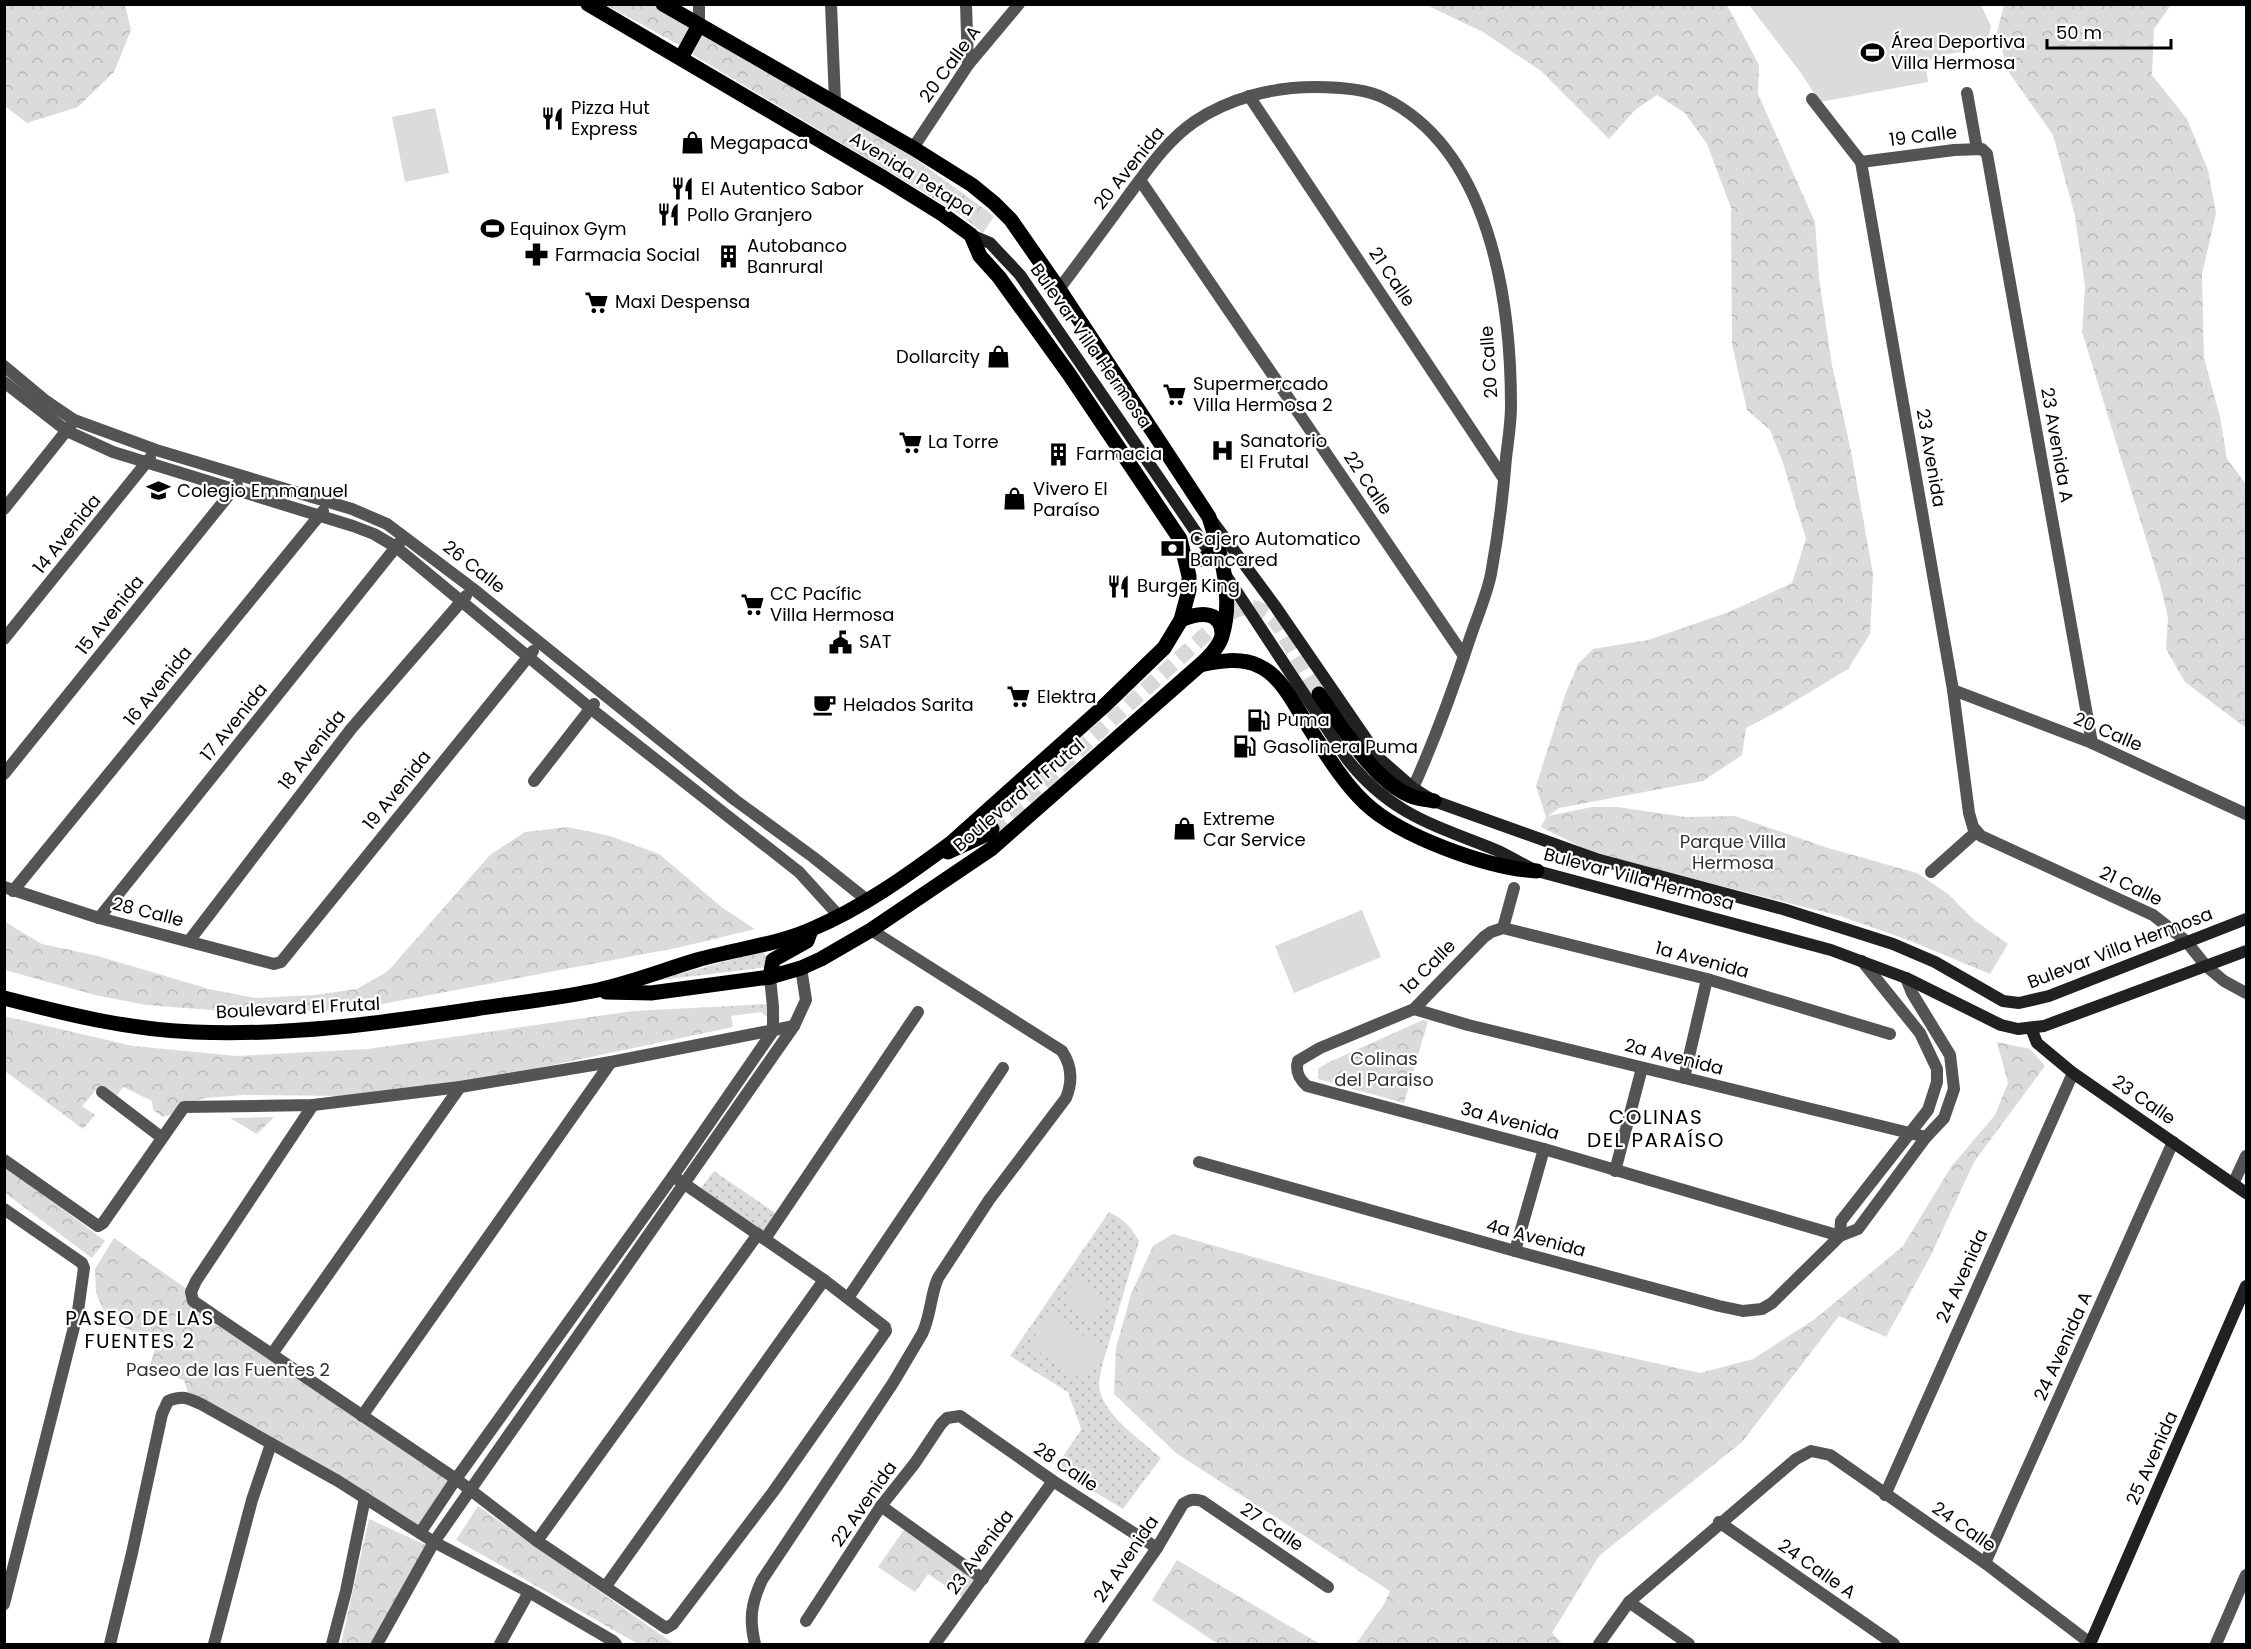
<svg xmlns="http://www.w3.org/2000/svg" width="2251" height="1649" font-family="Poppins,sans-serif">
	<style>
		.grass { fill: url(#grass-dots) }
		.forest { fill: url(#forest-crowns) }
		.pitch { fill: #dbdbdb }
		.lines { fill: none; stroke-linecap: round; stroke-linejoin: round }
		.primary-tunnel { stroke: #d9d9d9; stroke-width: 15; stroke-dasharray: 15 8; stroke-linecap: butt }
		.street { stroke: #545454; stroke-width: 12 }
		.secondary { stroke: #212121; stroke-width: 12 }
		.primary { stroke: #000; stroke-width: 15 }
		.labels { text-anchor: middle; stroke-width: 4.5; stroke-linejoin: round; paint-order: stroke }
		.poi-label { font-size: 18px; fill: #000; stroke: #fff; text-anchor: start }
		.street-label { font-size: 18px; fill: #000; stroke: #fff }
		.park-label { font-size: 18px; fill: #323232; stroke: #fff }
		.neighbourhood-label { font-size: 20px; letter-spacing: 1.5px; fill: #000; stroke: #fff }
	</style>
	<defs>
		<pattern id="grass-dots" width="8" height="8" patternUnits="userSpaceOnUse" patternTransform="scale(1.5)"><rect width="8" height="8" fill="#dbdbdb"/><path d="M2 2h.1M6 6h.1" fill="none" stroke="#bababa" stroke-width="1.8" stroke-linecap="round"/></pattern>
		<pattern id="forest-crowns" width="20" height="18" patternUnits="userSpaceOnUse" patternTransform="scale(1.5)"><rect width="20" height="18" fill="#dbdbdb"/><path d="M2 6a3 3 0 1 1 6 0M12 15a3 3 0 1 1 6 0" fill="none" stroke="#bababa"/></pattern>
	</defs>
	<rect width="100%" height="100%" fill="#fff"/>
	<!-- grass -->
	<g class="grass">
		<path d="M764,951l4,16 -115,14z"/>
		<path d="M714,1171l70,48 -12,19 -71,-50z"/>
		<path d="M1109,1212c15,7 22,15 30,29l-37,125c-1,6 -3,13 -3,19 2,29 42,55 62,73l-38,51 -68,-41 26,-38c-2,-13 -10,-25 -13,-38l-58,-36z"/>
	</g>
	<!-- forest -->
	<g class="forest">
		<path d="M1424,4l303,1 32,60 -1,29 57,128 4,56 13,87 19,86 22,123 -3,60 -22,35 -68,41 -34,18 -4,27 -39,26 -144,27 -11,8 44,-9h25l69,10 49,-1 93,32 89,25 31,21 26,26 34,24 -18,30 -82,-34 -68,-24 -247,-63 -52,-26 5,-10 -10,-31 29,-91 13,-31 15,-15 55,-9 81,-28 63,-29 14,-44 -24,-79 -12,-30 -23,-20 -15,-65 -1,-137 -24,-64 -22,-31 -28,-18 -22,15 -26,29 -68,-68 -58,-39z"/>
		<path d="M4,5h121l6,25 -17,42 -36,35 -51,16 -22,-17z"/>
		<path d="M606,5h49l38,20 -12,21z"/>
		<path d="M2004,5h167l-17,24 -2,46 35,44 21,51 8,43 -14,62 2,83 16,59 7,42 19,25v244l-61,-46 -19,-33 2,-31 -8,-34 -78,-252 3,-46 -10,-70 -22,-81 -45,-64 -11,-39z"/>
		<path d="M702,33l208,122 84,61 -11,17 -22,-18 -21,-13 -230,-137 -18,-11z"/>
		<path d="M568,827l42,9 49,18 65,55 31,20 -74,18 -330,63 -101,3 -104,-8 -51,-10 -90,-25v-48l37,22 56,12 111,33 46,9 60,-3 42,-6 31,-18 102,-116 35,-23z"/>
		<path d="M771,1004l-3,14 -7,-6 -30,4 2,11 -256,54 -133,15 -101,-1 -38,3 -18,5 -11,10 -13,4 -10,-7 -1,-9 -29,-14 -10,14 -17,-11 -14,16 13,9 -12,14 -78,-58 -1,-55 129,30 104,10 131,-7 265,-38z"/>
		<path d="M1423,1020l5,1 -24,82 -86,-24v-10l9,-6z"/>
		<path d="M1997,1042l33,7 15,17 -71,96 -44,95 -44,80 -47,-21 -97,126 -143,114 -47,77 11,11h-207l28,-40 6,-13 -214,-138 -62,-59 2,-46 15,-54 22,-48 20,-12 346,99 181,40 53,-14 62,-40 88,-73 48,-79 44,-52 13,-32z"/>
		<path d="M274,1117l-17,17 -27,-16z"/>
		<path d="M4,1165l101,76 -13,17 -87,-65z"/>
		<path d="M114,1238l341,239 -36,57 -230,-138 -5,-16 -35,-10 6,-22 -4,-10 -42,-16 -13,-29 -1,-24z"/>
		<path d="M478,1506l196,138h-36l-182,-104z"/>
		<path d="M369,1519l57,26 -48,99h-37z"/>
		<path d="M908,1524l80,52 -18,26 -42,-28 -13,18 -37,-25z"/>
		<path d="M1177,1560l143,84 -72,-1 -30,1 -66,-44z"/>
	</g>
	<!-- pitch -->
	<g class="pitch">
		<path d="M1749,5h232l10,21 -5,21 -52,10 -8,8 2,17 -108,20 -19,-29z"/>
		<path d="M435,108l14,65 -44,9 -13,-65z"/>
		<path d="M1362,910l19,47 -87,36 -19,-47z"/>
		<path d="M1076,1278l31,21 -14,22 -31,-20z"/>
		<path d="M1050,1313l55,37 -21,31 -55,-36z"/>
	</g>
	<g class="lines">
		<!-- primary-tunnel -->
		<path class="primary-tunnel" d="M992,829l236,-215c19,-11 34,-8 48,8l43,72"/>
		<!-- street -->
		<g class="street">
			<path d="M831,4l4,97"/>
			<path d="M966,4l2,61"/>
			<path d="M699,25v-21"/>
			<path d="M1967,93l10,56"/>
			<path d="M1249,96l255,383"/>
			<path d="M1812,99l49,63 92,528 16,123 4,14 8,9 172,79 33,26 20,25 18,15 22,12"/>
			<path d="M913,148l55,-83 51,-61"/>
			<path d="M1861,162l93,-12 28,-1 5,5 105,589"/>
			<path d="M1140,180l324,476"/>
			<path d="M1059,289c22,-29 44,-59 66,-89 21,-28 40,-58 69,-78 35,-24 79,-35 121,-35 21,0 51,2 69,11 106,52 127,202 127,308 0,17 -3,35 -5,52 -3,39 -8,78 -15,116 -4,20 -13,41 -20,61 -17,52 -35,102 -58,153"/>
			<path d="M4,366l42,35 28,19 82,30 196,59 35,15 85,64 263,212 78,57 54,43"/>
			<path d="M4,382l63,49 46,21 240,74 21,8 22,13 194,161 209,164 40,44"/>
			<path d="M4,509l67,-84"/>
			<path d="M4,639l146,-181"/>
			<path d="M1953,690l139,53 154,71"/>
			<path d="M4,774l233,-289"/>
			<path d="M534,781l60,-77"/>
			<path d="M1931,872l45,-40"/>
			<path d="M4,887l95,31 175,46 7,-2 252,-311"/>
			<path d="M1514,888l-11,40 -12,4 -7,5 -70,72 -94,39 -22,13c-3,11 1,18 9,25l237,63 296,87"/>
			<path d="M13,891l310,-380"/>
			<path d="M99,918l301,-376"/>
			<path d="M1503,928l204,51 183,55"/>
			<path d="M189,941l162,-212 115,-133"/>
			<path d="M1414,1009l54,16 458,112"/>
			<path d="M1684,1078l23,-99"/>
			<path d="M102,1092l59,45"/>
			<path d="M313,1105l-117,176 -5,11 2,9 263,178 81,62 129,87 7,-4 100,-132 113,-161 -1,-4 -61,-47 -151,-104"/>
			<path d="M4,1160l94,66 5,-3 81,-116 129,-2 147,-18 151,-25 183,-36"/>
			<path d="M1199,1162l316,89 204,55 24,5 19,-2 10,-6 68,-67 18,-7 68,-92 18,-19 10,-29 -4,-34 -38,-62 -6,-15"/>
			<path d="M1615,1171l27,-103"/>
			<path d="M2233,1184l13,-28"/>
			<path d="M4,1209l78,54 2,5 -6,43 -74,293"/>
			<path d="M1840,1236l1,-15 87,-111 9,-28v-13l-17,-36 -58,-72"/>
			<path d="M765,1239l153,-227"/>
			<path d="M1515,1251l29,-102"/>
			<path d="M848,1298l155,-230"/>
			<path d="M272,1354l188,-267"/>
			<path d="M362,1416l249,-354"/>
			<path d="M1885,1495l188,-422"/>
			<path d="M881,1506l102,73"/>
			<path d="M1719,1522l175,122"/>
			<path d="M420,1533l36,-54 217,-303 100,-145v-24l-3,-30"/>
			<path d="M537,1541l221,-307"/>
			<path d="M1985,1563l188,-421"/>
			<path d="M606,1586l218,-306"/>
			<path d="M1629,1602l60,42"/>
			<path d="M806,1621l75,-115 34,-43 26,-39 6,-6 13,-2 93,65 104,67"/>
			<path d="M110,1644l22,-91 30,-139 6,-13c14,-6 20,-3 33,3l137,77 96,61 95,50 84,49 3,3"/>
			<path d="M214,1644l38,-144 19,-56"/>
			<path d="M332,1644l14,-53 19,-93"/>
			<path d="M377,1644l57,-102 360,-516 12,-26 -5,-32"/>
			<path d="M500,1644l29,-52"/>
			<path d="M755,1644c-6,-25 -4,-40 7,-64l131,-197 29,-49c9,-18 8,-38 16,-56l51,-78 77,-102c7,-17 6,-32 -4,-47l-191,-121"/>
			<path d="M935,1644l118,-163"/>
			<path d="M1090,1644l67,-96 26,-44c7,-5 11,-5 19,-3l126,86"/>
			<path d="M1599,1644l30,-42 167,-143 15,-8 19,4 155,108 105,80"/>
			<path d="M2216,1644l30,-69"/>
		</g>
		<!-- secondary -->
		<g class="secondary">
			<path d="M971,235l19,8 30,32 195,285"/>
			<path d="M1213,522l62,84 105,153 33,29 21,13 162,58 187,50 110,35 42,18 68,39 16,2 30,-7 197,-77"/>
			<path d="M1225,574l122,185c43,55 87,66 149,91 14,6 27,15 41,21l294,79 75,28 95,47 17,4 26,-3 202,-75"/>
			<path d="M2031,1028l6,15 36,30 173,120"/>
			<path d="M2090,1644l156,-358"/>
		</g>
		<!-- primary -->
		<g class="primary">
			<path d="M681,58l18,-33"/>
			<path d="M1186,559c14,3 23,0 32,-13"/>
			<path d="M1181,620c16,-7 40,-11 41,13"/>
			<path d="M1200,665c19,-4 41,-8 59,1 24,11 37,42 51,63 16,25 33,53 55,74 36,34 123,65 172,68"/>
			<path d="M1319,694c24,33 53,86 92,102 7,3 15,3 23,5"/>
			<path d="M948,852l37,-17 7,-6"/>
			<path d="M770,977l3,-17 34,-19 4,-11"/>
			<path d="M606,992l45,1 119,-16 31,-9 20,-9 50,-29 120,-81 209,-184c9,-8 19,-18 22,-29 12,-39 -1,-82 -13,-119l-150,-228 -48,-69 -17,-17 -22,-18 -59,-37 -250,-144"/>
			<path d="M4,998c62,16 126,32 190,34 95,4 189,-9 281,-23 39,-6 79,-10 118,-18 35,-7 70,-21 104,-31 38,-11 79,-15 115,-31 50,-21 96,-54 139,-86l152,-136 61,-59 17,-28 8,-30v-14l-9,-37 -111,-165 -70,-97 -19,-21 -9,-21 -29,-21 -58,-36 -296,-174"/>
		</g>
	</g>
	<!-- icons -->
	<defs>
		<symbol id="stadium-bare" viewBox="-9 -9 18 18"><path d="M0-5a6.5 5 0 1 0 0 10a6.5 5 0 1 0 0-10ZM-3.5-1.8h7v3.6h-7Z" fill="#000" stroke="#fff" stroke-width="2.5" paint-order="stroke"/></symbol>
		<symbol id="restaurant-bare" viewBox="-9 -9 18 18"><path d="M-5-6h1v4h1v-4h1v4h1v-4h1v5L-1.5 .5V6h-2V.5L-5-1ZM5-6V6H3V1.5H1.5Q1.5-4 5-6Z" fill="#000" stroke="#fff" stroke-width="2.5" paint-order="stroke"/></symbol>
		<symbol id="shop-bare" viewBox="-9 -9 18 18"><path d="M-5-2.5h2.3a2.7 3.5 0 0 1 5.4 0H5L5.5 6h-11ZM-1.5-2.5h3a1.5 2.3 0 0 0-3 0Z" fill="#000" stroke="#fff" stroke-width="2.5" paint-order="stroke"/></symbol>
		<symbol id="pharmacy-bare" viewBox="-9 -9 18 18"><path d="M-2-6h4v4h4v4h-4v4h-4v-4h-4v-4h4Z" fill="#000" stroke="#fff" stroke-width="2.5" paint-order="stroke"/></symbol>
		<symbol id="building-bare" viewBox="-9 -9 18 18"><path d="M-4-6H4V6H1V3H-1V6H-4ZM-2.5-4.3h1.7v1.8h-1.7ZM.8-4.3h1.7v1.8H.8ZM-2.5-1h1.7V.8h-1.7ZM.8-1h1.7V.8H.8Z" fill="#000" stroke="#fff" stroke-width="2.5" paint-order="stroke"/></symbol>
		<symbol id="supermarket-bare" viewBox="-9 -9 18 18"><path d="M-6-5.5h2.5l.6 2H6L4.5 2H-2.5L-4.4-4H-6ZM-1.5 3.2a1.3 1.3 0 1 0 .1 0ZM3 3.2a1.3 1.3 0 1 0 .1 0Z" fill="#000" stroke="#fff" stroke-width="2.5" paint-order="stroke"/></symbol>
		<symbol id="hospital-bare" viewBox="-9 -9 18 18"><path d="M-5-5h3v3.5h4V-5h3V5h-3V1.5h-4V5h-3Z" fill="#000" stroke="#fff" stroke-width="2.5" paint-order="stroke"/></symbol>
		<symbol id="school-bare" viewBox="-9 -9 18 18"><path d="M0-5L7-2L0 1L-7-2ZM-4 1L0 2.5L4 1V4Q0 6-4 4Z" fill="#000" stroke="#fff" stroke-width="2.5" paint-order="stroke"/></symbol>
		<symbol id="bank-bare" viewBox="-9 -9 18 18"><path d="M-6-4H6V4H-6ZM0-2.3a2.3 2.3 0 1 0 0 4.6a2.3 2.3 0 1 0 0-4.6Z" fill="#000" stroke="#fff" stroke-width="2.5" paint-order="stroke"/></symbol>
		<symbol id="civic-bare" viewBox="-9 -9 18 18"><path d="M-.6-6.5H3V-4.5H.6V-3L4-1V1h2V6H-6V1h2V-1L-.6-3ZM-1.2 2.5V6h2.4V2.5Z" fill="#000" stroke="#fff" stroke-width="2.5" paint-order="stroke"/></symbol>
		<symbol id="cafe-bare" viewBox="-9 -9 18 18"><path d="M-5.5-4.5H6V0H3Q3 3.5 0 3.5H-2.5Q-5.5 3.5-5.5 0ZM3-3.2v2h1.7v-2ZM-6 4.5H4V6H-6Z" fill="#000" stroke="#fff" stroke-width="2.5" paint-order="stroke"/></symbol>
		<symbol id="fuel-bare" viewBox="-9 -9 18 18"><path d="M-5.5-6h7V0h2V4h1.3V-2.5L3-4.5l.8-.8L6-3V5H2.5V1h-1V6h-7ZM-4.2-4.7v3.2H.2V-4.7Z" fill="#000" stroke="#fff" stroke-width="2.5" paint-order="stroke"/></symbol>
	</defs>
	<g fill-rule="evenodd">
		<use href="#stadium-bare" x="1856" y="36" width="33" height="33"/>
		<use href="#restaurant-bare" x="536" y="102" width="33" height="33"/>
		<use href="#shop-bare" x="676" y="126" width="33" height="33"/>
		<use href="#restaurant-bare" x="666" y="172" width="33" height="33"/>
		<use href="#restaurant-bare" x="652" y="198" width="33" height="33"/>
		<use href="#stadium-bare" x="476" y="212" width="33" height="33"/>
		<use href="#pharmacy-bare" x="520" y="238" width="33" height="33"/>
		<use href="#building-bare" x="712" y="240" width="33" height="33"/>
		<use href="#supermarket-bare" x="580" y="286" width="33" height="33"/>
		<use href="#shop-bare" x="982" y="340" width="33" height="33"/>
		<use href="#supermarket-bare" x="1158" y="378" width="33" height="33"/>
		<use href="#supermarket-bare" x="894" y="426" width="33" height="33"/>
		<use href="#hospital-bare" x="1206" y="434" width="33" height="33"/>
		<use href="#building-bare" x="1042" y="438" width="33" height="33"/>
		<use href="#school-bare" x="142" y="474" width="33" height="33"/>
		<use href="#shop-bare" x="998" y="482" width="33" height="33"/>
		<use href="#bank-bare" x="1156" y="532" width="33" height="33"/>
		<use href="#restaurant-bare" x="1102" y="570" width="33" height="33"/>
		<use href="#supermarket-bare" x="736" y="588" width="33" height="33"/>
		<use href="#civic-bare" x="824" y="626" width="33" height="33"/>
		<use href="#supermarket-bare" x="1002" y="680" width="33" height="33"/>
		<use href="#cafe-bare" x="808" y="688" width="33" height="33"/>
		<use href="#fuel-bare" x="1242" y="704" width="33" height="33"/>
		<use href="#fuel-bare" x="1228" y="730" width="33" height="33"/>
		<use href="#shop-bare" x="1168" y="812" width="33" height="33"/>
	</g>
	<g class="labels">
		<!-- poi labels -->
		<g class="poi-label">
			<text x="1891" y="48">Área Deportiva<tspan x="1891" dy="21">Villa Hermosa</tspan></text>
			<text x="571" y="114">Pizza Hut<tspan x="571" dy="21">Express</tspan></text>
			<text x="710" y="149">Megapaca</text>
			<text x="701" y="195">El Autentico Sabor</text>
			<text x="687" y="221">Pollo Granjero</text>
			<text x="510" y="235">Equinox Gym</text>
			<text x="747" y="252">Autobanco<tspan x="747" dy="21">Banrural</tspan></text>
			<text x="555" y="261">Farmacia Social</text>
			<text x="615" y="308">Maxi Despensa</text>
			<text x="980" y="363" text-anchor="end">Dollarcity</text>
			<text x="1193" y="390">Supermercado<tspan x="1193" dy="21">Villa Hermosa 2</tspan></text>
			<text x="1240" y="447">Sanatorio<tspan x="1240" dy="21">El Frutal</tspan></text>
			<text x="928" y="448">La Torre</text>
			<text x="1076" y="460">Farmacia</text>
			<text x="1033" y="495">Vivero El<tspan x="1033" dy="21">Paraíso</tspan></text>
			<text x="177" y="497">Colegio Emmanuel</text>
			<text x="1190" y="545">Cajero Automatico<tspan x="1190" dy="21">Bancared</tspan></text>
			<text x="1137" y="592">Burger King</text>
			<text x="770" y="600">CC Pacífic<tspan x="770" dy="21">Villa Hermosa</tspan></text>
			<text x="859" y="648">SAT</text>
			<text x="1037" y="703">Elektra</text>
			<text x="843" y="711">Helados Sarita</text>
			<text x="1277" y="726">Puma</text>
			<text x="1263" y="753">Gasolinera Puma</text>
			<text x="1203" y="825">Extreme<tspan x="1203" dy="21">Car Service</tspan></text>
		</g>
		<!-- street labels -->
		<g class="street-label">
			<text transform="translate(950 64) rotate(-54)" y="6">20 Calle A</text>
			<text transform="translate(1923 136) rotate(-7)" y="6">19 Calle</text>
			<text transform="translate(1129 168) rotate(-51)" y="6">20 Avenida</text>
			<text transform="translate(912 174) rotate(32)" y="6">Avenida Petapa</text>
			<text transform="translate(1392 277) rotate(56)" y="6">21 Calle</text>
			<text transform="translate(1091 346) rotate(55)" y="6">Bulevar Villa Hermosa</text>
			<text transform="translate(1489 362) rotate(-94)" y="6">20 Calle</text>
			<text transform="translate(2057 445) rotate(80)" y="6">23 Avenida A</text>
			<text transform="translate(1931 458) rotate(80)" y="6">23 Avenida</text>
			<text transform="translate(1368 483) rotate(56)" y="6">22 Calle</text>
			<text transform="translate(67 534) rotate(-51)" y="6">14 Avenida</text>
			<text transform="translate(474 567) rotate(38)" y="6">26 Calle</text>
			<text transform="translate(110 615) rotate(-51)" y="6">15 Avenida</text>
			<text transform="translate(158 686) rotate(-51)" y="6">16 Avenida</text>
			<text transform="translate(234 722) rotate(-51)" y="6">17 Avenida</text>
			<text transform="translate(2108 732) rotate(23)" y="6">20 Calle</text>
			<text transform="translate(312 750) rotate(-52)" y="6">18 Avenida</text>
			<text transform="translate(397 790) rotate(-51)" y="6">19 Avenida</text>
			<text transform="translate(1019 795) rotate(-40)" y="6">Boulevard El Frutal</text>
			<text transform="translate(1639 879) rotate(15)" y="6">Bulevar Villa Hermosa</text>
			<text transform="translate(2131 886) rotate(26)" y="6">21 Calle</text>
			<text transform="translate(148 912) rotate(14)" y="6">28 Calle</text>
			<text transform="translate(2120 948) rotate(-21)" y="6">Bulevar Villa Hermosa</text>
			<text transform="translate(1702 960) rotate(15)" y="6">1a Avenida</text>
			<text transform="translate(1428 967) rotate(-45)" y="6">1a Calle</text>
			<text transform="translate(298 1008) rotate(-3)" y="6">Boulevard El Frutal</text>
			<text transform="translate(1674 1057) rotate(14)" y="6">2a Avenida</text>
			<text transform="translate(2144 1100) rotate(35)" y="6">23 Calle</text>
			<text transform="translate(1510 1121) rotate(15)" y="6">3a Avenida</text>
			<text transform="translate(1536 1238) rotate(15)" y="6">4a Avenida</text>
			<text transform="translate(1962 1276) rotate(-66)" y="6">24 Avenida</text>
			<text transform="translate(2063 1346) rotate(-66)" y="6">24 Avenida A</text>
			<text transform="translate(2152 1458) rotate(-66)" y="6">25 Avenida</text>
			<text transform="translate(1066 1467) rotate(34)" y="6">28 Calle</text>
			<text transform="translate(864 1504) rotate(-55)" y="6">22 Avenida</text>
			<text transform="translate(1272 1527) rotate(34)" y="6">27 Calle</text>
			<text transform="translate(1964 1527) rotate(35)" y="6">24 Calle</text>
			<text transform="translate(980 1552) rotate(-54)" y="6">23 Avenida</text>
			<text transform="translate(1126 1559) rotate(-56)" y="6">24 Avenida</text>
			<text transform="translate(1817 1569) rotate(35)" y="6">24 Calle A</text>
		</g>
		<!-- park labels -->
		<g class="park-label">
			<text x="1733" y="848">Parque Villa<tspan x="1733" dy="21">Hermosa</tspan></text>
			<text x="1384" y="1065">Colinas<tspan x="1384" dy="21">del Paraiso</tspan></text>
			<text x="228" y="1376">Paseo de las Fuentes 2</text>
		</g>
		<!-- neighbourhood labels -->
		<g class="neighbourhood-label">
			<text x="1656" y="1124">COLINAS<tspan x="1656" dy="23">DEL PARAÍSO</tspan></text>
			<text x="140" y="1325">PASEO DE LAS<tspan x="140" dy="23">FUENTES 2</tspan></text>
		</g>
	</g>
	<!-- border -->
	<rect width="2251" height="1649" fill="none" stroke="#000000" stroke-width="12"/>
	<!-- scale -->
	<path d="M2047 39v9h124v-9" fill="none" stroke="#000000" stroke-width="3"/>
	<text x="2056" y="39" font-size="18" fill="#000000" stroke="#ffffff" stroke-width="4.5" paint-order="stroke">50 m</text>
</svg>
